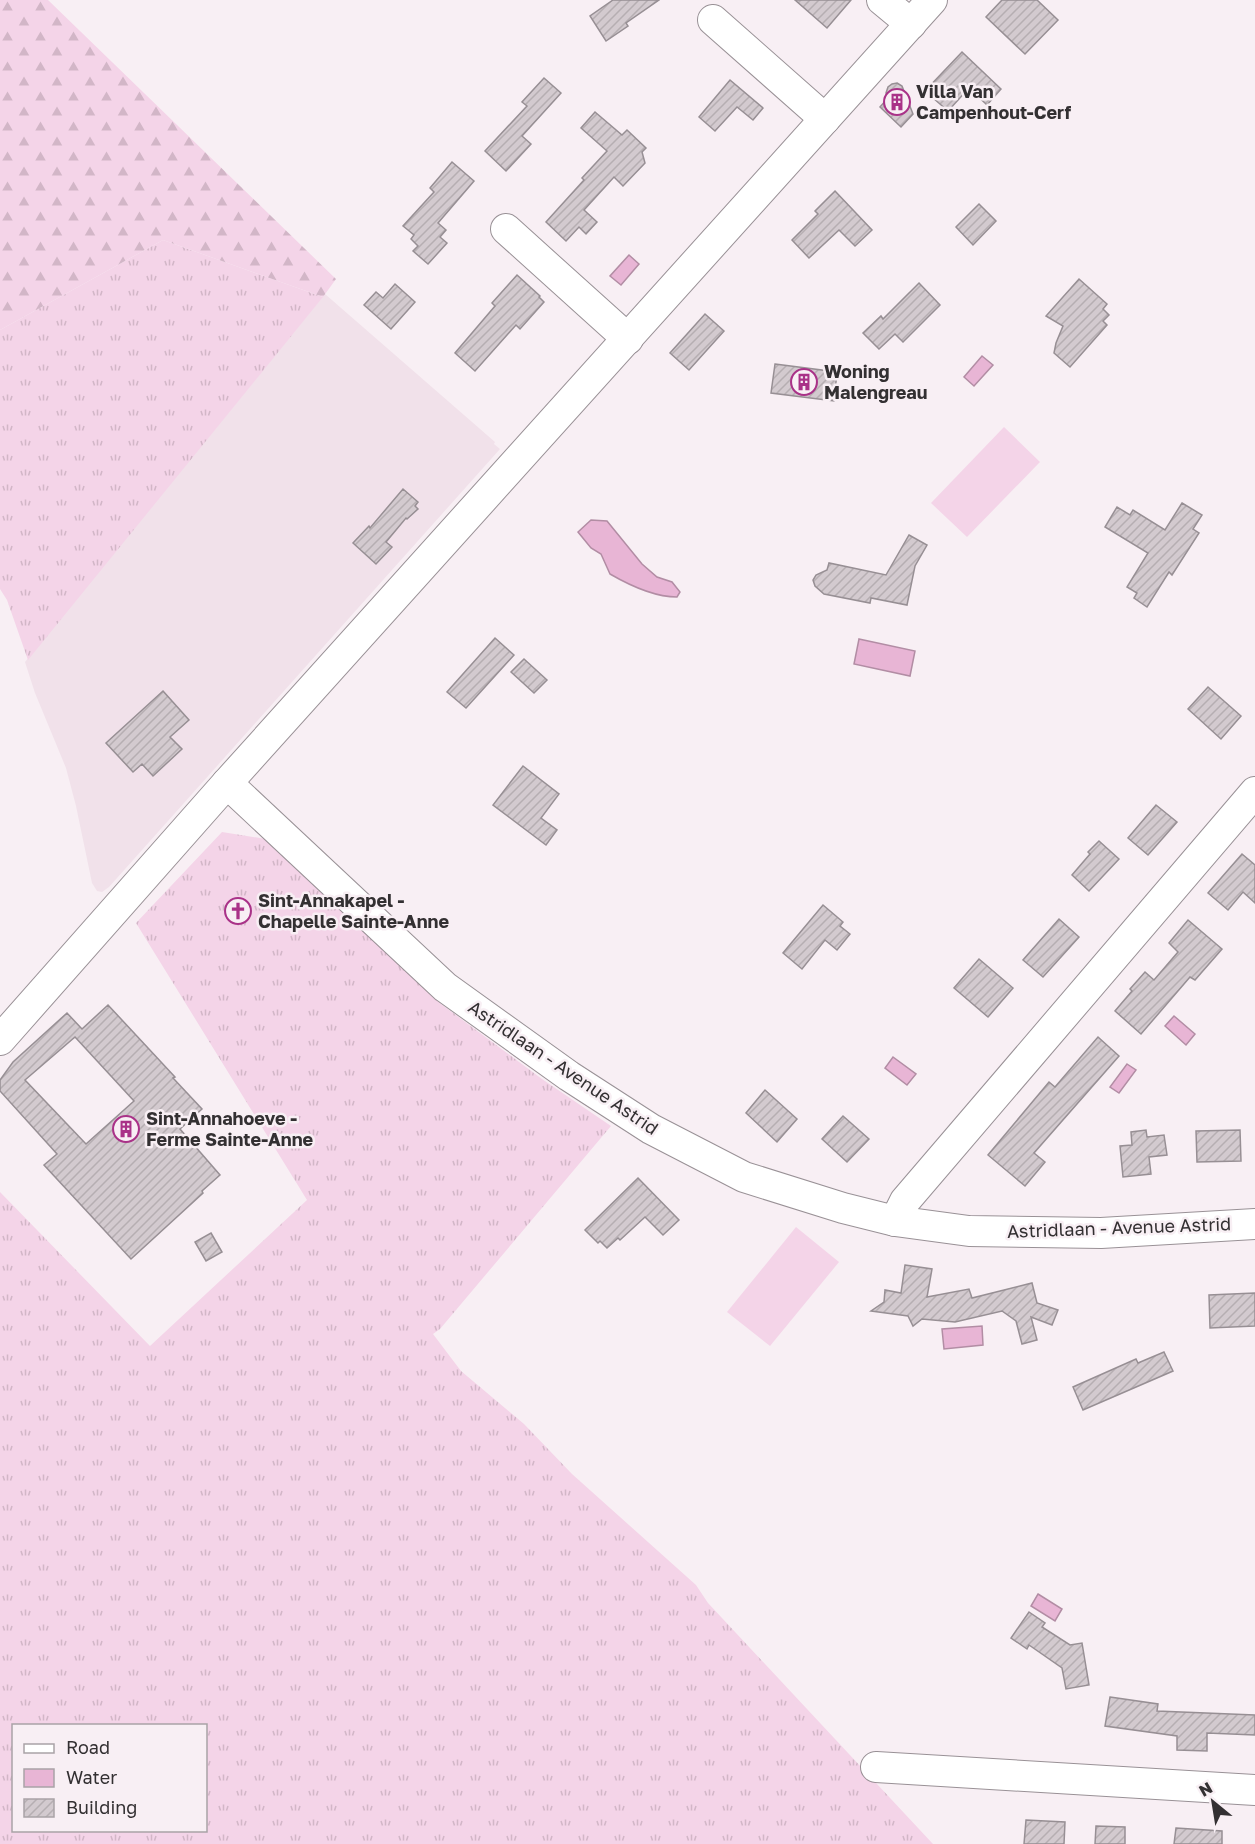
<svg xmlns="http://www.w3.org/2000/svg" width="1255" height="1844" font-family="'Golos Text',sans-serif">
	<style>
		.built { fill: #f1e1ea }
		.grass { fill: url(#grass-tufts); fill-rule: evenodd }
		.forest { fill: url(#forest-firs) }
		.garden { fill: #f4d4e8 }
		.water { fill: #e8b5d5; stroke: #b28da4; stroke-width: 1.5 }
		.building { fill: url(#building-hatch); stroke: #978f94; stroke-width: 1.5; fill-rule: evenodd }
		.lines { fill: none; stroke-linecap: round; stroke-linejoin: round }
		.minor-casing { stroke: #999196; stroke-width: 32 }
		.minor { stroke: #fff; stroke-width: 30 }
		.labels { text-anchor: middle; stroke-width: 5; stroke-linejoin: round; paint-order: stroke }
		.poi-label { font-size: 18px; font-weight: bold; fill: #333032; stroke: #f8eff4; text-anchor: start }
		.street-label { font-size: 18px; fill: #333032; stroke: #f8eff4 }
	</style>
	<defs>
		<pattern id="grass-tufts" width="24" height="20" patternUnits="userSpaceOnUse" patternTransform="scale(1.5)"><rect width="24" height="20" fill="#f4d4e8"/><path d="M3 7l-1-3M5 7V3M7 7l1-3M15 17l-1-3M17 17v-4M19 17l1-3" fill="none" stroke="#d2b6c7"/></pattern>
		<pattern id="forest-firs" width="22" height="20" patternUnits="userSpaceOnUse" patternTransform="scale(1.5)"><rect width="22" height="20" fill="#f4d4e8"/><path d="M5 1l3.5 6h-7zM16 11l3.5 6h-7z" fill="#d2b6c7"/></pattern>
		<pattern id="building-hatch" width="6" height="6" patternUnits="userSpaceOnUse" patternTransform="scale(1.5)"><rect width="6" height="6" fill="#d3cacf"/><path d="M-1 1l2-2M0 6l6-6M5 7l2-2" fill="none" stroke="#b6aeb2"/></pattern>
	</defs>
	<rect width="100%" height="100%" fill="#f8eff4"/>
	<!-- built -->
	<path class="built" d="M325,294l170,148 -1,2 6,5 -391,438 -7,5 -5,-1 -5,-8 -16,-77 -10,-38 -31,-75 -10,-31z"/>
	<!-- grass -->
	<g class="grass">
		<path d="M163,240l160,57 -295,363 -21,-60 -7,-11v-259z"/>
		<path d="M222,832l50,8 169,164 101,75 69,47 -171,203 -7,5 28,37 63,53 48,50 124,111 12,18 225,241h-933v-652l150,154 157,-146 -171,-277zM14,1726h192v104h-192z"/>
	</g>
	<!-- forest -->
	<path class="forest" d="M0,0h48l288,279 -13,18 -160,-57 -163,90z"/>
	<!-- garden -->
	<g class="garden">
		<path d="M1004,427l36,35 -73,75 -36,-34z"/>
		<path d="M796,1227l43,35 -69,84 -43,-34z"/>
	</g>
	<!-- water -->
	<g class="water">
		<path d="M629,255l10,9 -18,21 -11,-9z"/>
		<path d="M982,356l11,9 -19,21 -10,-9z"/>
		<path d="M591,520l16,1 35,43 15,13 15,5 8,10 -3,5c-22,0 -48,-12 -67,-23l-9,-20 -10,-6 -13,-16z"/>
		<path d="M859,639l56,12 -5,25 -56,-12z"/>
		<path d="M1174,1016l21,18 -9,11 -21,-19z"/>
		<path d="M893,1057l23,17 -9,11 -22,-17z"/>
		<path d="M1127,1064l9,6 -17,23 -9,-6z"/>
		<path d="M982,1326l1,19 -39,4 -2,-20z"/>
		<path d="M1038,1594l24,15 -7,12 -24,-15z"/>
	</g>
	<!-- building -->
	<g class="building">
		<path d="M613,0h46l-33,23 2,3 -22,15 -16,-25z"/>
		<path d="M795,0h56l-24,28z"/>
		<path d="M1002,0h35l21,20 -33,34 -39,-37z"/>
		<path d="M962,52l39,37 -14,16 -18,-17 -21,23 -23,-20z"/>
		<path d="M544,78l17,15 -39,43 9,8 -25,27 -21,-20 42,-45 -5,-4z"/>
		<path d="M730,80l33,28 -10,12 -16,-13 -22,24 -16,-14z"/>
		<path d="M897,83l5,3 11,28 -12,13 -21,-20 8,-9 -2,-5 2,-6 4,-3z"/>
		<path d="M595,112l27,23 5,-5 19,18 -4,4 3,11 -22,23 -9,-9 -30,33 13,12 -11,12 -7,-7 -13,14 -20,-19 38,-42 -2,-2 25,-27 -26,-23z"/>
		<path d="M452,162l22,19 -36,42 8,7 -6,7 7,6 -19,21 -15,-13 5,-5 -7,-7 3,-4 -11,-9 31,-34 -4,-4z"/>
		<path d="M835,191l37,39 -17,16 -16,-16 -30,28 -17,-18 26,-26 -3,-3z"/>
		<path d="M979,204l17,17 -23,24 -17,-18z"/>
		<path d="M517,275l23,21 -1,1 5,5 -24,27 -4,-4 -41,46 -20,-18 40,-47 -3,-3z"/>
		<path d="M1079,279l28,25 -4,5 6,6 -6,6 4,4 -37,42 -16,-14 2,-10 7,-17 -17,-10z"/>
		<path d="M919,283l21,22 -37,37 -8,-8 -16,15 -16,-16 18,-17 2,3z"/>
		<path d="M395,284l20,18 -24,27 -27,-24 12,-13 7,6z"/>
		<path d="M705,314l19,17 -35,39 -19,-17z"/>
		<path d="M775,364l62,8 -3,29 -63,-8z"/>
		<path d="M403,489l15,13 -3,4 3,3 -11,10 -1,-1 -20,24 6,5 -16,17 -23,-21 16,-17 1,2z"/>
		<path d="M1182,503l20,12 -9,14 6,4 -27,42 -3,-3 -22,35 -13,-9 3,-5 -10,-6 21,-34 -43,-26 12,-20 13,8 3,-5 32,20z"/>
		<path d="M909,535l18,10 -12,21 -8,39 -36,-7 -1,5 -46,-9 -9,-8 -2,-6 3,-5 11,-5 2,-7 57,12z"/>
		<path d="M495,638l19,17 -48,53 -19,-16z"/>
		<path d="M524,659l23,21 -13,13 -23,-21z"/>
		<path d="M1208,687l33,29 -20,23 -33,-30z"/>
		<path d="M163,691l26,29 -19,17 12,12 -29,27 -11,-12 -9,8 -27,-29z"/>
		<path d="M523,766l36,28 -18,24 16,12 -11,15 -53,-40z"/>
		<path d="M1156,805l21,17 -29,33 -20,-17z"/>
		<path d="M1099,841l20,18 -30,32 -17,-16 18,-21 -2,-2z"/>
		<path d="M1242,854l13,11v38l-12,-11 -15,18 -20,-17z"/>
		<path d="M823,905l20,17 -3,4 10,8 -13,16 -12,-10 -23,29 -19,-16z"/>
		<path d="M1059,919l20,18 -36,40 -20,-17z"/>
		<path d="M1188,920l34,29 -27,31 -5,-3 -49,57 -26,-23 17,-20 -2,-2 15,-17 9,8 24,-28 -9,-9z"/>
		<path d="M979,959l34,29 -25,29 -34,-29z"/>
		<path d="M108,1005l67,72 -2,1 29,31 -22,20 40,46 -18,16 1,2 -72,66 -87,-94 13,-11 -57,-63v-11l13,-18 54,-49 15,16zM75,1037l59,64 -48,43 -61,-64z"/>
		<path d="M1098,1037l21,19 -85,97 11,9 -20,24 -37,-31 61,-73 6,5z"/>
		<path d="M765,1090l32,29 -20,23 -31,-29z"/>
		<path d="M843,1116l26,23 -22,23 -25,-23z"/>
		<path d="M1146,1130l1,7 17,-2 3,20 -18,2 2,17 -28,3 -3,-31 12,-1 -1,-13z"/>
		<path d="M1240,1130l1,31 -44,1 -1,-31z"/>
		<path d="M638,1178l41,42 -16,15 -18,-18 -25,23 -2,-2 -11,10 -7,-7 -2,2 -13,-13z"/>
		<path d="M211,1233l11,19 -16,9 -11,-19z"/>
		<path d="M905,1265l27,4 -5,28 42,-8 3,9 60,-15 5,20 21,7 -6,15 -21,-8 6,23 -15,4 -6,-23 -14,-10 -47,11 -33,-3 -9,7 -5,-10 -37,-5 13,-9 1,-12 16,3z"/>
		<path d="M1255,1293v33l-45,2 -1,-33z"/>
		<path d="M1164,1352l9,19 -90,39 -10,-23 63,-28 2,4z"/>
		<path d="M1029,1612l16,11 -3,4 28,18 12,-2 7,42 -23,4 -4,-21 -33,-23 -2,4 -16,-11z"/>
		<path d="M1110,1697l48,7 -1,7 98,4v20l-48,-2v18l-30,-1v-14l-72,-10z"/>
		<path d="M1026,1820l39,2 -1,22h-40z"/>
		<path d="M1096,1826l29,1v17h-30z"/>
		<path d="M1176,1828l46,3v13h-48z"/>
	</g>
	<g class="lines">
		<defs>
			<g id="minor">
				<path d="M882,0l29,24"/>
				<path d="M713,20l112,99"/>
				<path d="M506,229l122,110"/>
				<path d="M227,783l218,204 124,89 82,53 93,48 99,31 52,13 74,10 132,2 154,-9"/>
				<path d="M0,1040l227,-257 705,-783"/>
				<path d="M895,1221l10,-20 350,-409"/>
				<path d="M876,1767l379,23"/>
			</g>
		</defs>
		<!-- minor casing -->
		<use href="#minor" class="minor-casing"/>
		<!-- minor -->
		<use href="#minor" class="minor"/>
	</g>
	<!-- icons -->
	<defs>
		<symbol id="building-ring" viewBox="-11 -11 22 22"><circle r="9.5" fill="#f8eff4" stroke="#a93288" stroke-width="1.5"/><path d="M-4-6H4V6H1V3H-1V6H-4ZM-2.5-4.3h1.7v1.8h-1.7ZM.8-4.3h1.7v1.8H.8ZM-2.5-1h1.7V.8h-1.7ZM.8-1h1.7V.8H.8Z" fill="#a93288"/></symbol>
		<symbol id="church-ring" viewBox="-11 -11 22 22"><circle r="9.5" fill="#f8eff4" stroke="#a93288" stroke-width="1.5"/><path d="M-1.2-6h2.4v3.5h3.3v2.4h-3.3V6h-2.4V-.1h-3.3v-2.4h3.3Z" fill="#a93288"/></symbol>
	</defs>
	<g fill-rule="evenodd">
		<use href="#building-ring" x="882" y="87" width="30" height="30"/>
		<use href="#building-ring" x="789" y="367" width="30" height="30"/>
		<use href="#church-ring" x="223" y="896" width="30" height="30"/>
		<use href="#building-ring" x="111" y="1114" width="30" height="30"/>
	</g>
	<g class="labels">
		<!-- poi labels -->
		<g class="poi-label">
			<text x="916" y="98">Villa Van<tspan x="916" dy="21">Campenhout-Cerf</tspan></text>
			<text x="824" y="378">Woning<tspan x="824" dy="21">Malengreau</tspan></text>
			<text x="258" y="907">Sint-Annakapel -<tspan x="258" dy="21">Chapelle Sainte-Anne</tspan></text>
			<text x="146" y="1125">Sint-Annahoeve -<tspan x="146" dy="21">Ferme Sainte-Anne</tspan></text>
		</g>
		<!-- street labels -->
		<g class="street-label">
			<text transform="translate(563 1068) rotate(34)" y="6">Astridlaan - Avenue Astrid</text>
			<text transform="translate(1119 1228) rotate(-2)" y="6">Astridlaan - Avenue Astrid</text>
		</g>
	</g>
	<!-- legend -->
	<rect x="12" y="1724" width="195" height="108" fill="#f8eff4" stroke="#a9a3a6" stroke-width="1.5"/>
	<rect x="24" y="1744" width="30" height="9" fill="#ffffff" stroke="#a9a3a6" stroke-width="1.5"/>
	<text x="66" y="1754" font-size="18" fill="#333032">Road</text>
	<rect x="24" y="1769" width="30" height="18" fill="#e8b5d5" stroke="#a9a3a6" stroke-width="1.5"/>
	<text x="66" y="1784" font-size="18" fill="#333032">Water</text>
	<rect x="24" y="1799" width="30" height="18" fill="url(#building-hatch)" stroke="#a9a3a6" stroke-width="1.5"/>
	<text x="66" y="1814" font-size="18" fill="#333032">Building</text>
	<!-- north arrow -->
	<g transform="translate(1213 1802) rotate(330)" stroke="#f8eff4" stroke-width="4.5" paint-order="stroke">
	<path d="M0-4.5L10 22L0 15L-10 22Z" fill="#333032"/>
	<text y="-9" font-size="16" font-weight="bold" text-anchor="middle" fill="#333032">N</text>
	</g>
</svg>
